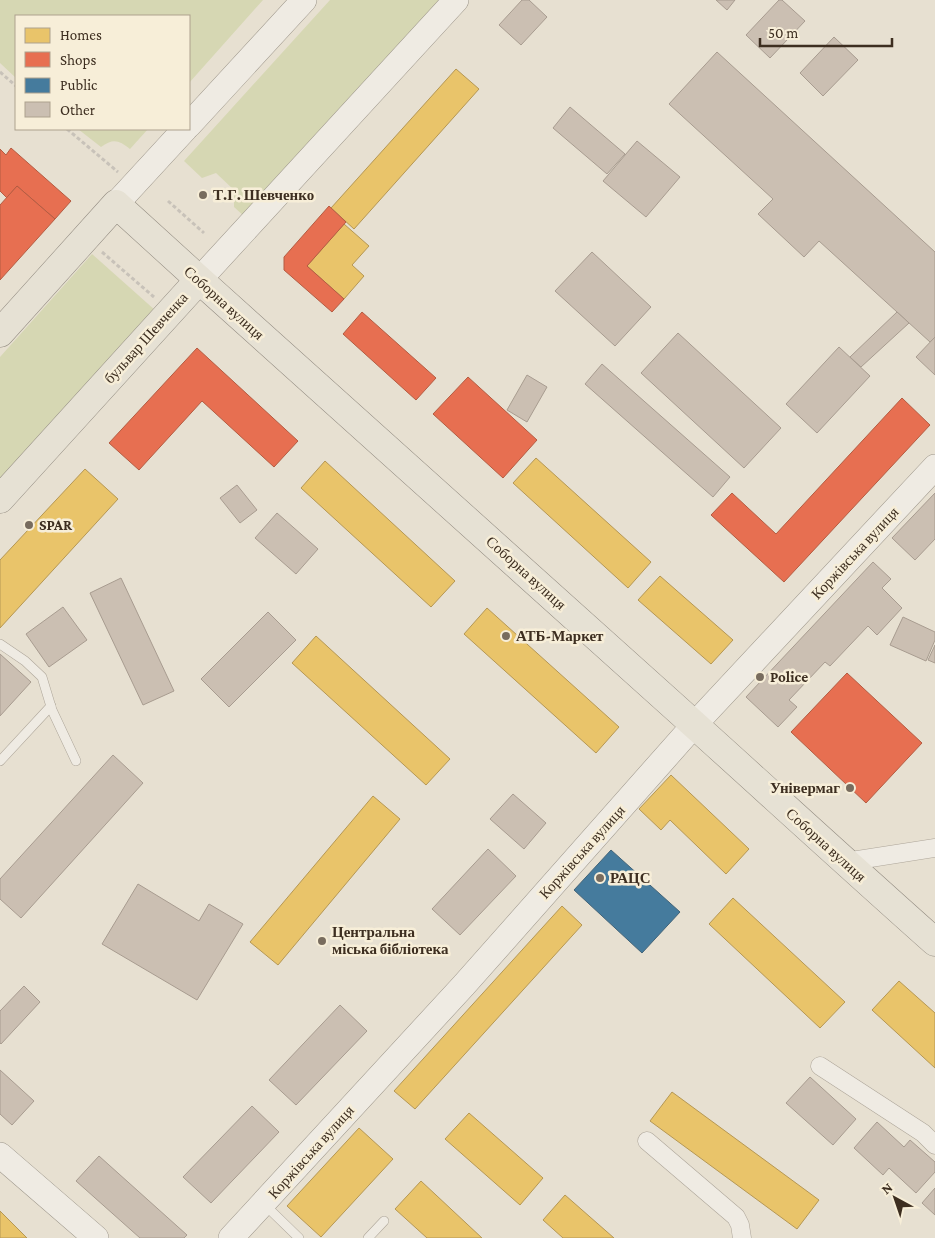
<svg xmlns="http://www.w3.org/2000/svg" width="935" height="1238" font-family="'Crimson Pro',serif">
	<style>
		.green { fill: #d6d7b3 }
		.homes { fill: #e9c46a; stroke: #b59754 }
		.shops { fill: #e76f51; stroke: #b45c42 }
		.public { fill: #457b9d; stroke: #436478 }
		.building { fill: #cbbfb2; stroke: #a89c90 }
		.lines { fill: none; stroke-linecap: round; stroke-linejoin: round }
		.lane-casing { stroke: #ada599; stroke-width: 10 }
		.street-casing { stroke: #ada599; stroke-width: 19 }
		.secondary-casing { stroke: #9c958a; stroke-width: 26 }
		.primary-casing { stroke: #928b80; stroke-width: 29 }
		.path { stroke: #c8c2b9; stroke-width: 3; stroke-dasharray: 4 2.5; stroke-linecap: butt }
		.lane { stroke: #efebe3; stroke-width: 9 }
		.street { stroke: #efebe3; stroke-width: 18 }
		.secondary { stroke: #efebe3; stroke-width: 25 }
		.primary { stroke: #e6e1d4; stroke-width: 28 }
		.poi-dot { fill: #786c5e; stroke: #f7eed8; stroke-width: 2 }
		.labels { text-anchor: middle; stroke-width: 5; stroke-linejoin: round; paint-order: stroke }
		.poi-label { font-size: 15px; font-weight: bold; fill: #3d2e20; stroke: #f7eed8; text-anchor: start }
		.street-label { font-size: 15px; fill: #3d2e20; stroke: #f7eed8 }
	</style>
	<rect width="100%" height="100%" fill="#e7e0d1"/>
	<!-- green -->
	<g class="green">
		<path d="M0,0h263l-74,83v-67h-173v62l-16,-15z"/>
		<path d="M330,0h112l-197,217 -11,-10v-17l-18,-17 -14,5 -18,-17z"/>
		<path d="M78,129h70l-18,20c-11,-9 -17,-11 -29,-2z"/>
		<path d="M92,254l64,57 -156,176v-130z"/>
	</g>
	<!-- homes -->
	<g class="homes">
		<path d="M456,69l23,20 -125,140 -23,-21z"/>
		<path d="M344,224l25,22 -17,19 12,11 -20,23 -37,-33z"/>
		<path d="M536,458l115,104 -23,26 -115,-105z"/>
		<path d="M325,461l130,120 -24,26 -130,-119z"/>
		<path d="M85,469l33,30 -118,129v-68z"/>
		<path d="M660,576l73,64 -22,24 -73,-64z"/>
		<path d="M487,608l132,119 -23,26 -132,-119z"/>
		<path d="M316,636l134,123 -24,26 -134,-122z"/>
		<path d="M671,775l78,74 -23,25 -56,-54 -9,10 -22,-21z"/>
		<path d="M373,796l27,23 -122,146 -28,-23z"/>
		<path d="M733,898l112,104 -25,26 -111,-104z"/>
		<path d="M562,906l20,19 -167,184 -21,-18z"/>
		<path d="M899,981l36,32v55l-63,-58z"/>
		<path d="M672,1092l147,108 -22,29 -147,-108z"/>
		<path d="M469,1113l74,65 -23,27 -75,-66z"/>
		<path d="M359,1128l34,31 -72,78 -34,-31z"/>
		<path d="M421,1181l61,57h-55l-32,-29z"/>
		<path d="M565,1195l49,43h-51l-20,-18z"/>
		<path d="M0,1211l27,27h-27z"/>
	</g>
	<!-- shops -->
	<g class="shops">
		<path d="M11,148l60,53 -16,18 -38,-33 -10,12 -7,-7v-42l6,6z"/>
		<path d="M17,186l38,33 -55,61v-75z"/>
		<path d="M329,206l17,16 -39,44 37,33 -12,13 -48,-42v-13z"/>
		<path d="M362,312l74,66 -20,22 -73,-66z"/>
		<path d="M197,348l101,93 -24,26 -72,-66 -63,69 -30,-27z"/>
		<path d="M468,377l69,63 -34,38 -70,-64z"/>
		<path d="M902,398l28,27 -146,157 -73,-67 21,-22 44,41z"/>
		<path d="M847,673l75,70 -56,60 -75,-71z"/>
	</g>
	<!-- public -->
	<path class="public" d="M611,850l69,62 -38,41 -68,-63z"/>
	<!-- building -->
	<g class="building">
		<path d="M522,0h7l18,17 -26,28 -22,-20z"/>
		<path d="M716,0h19l-8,10z"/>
		<path d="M779,0h3l23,21 -35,37 -24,-23z"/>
		<path d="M834,37l24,23 -35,36 -23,-23z"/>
		<path d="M717,52l218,200v85l-5,5 -111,-101 -15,16 -46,-43 15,-15 -104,-95z"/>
		<path d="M570,107l55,47 -18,20 -54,-46z"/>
		<path d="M637,141l43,36 -34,40 -43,-36z"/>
		<path d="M592,252l59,55 -36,39 -60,-55z"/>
		<path d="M897,312l12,11 -48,44 -11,-10z"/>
		<path d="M678,333l103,95 -37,40 -103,-95z"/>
		<path d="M935,337v38l-19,-18z"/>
		<path d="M839,347l31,29 -53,57 -31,-29z"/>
		<path d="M602,364l128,113 -17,20 -128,-113z"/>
		<path d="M527,375l20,12 -20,35 -20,-12z"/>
		<path d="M237,485l20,25 -17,13 -20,-25z"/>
		<path d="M935,493v46l-20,21 -23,-22z"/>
		<path d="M277,513l41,36 -22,25 -41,-36z"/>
		<path d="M873,562l18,17 -9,9 20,20 -25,27 -9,-9 -38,40 -5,-4 -36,38 8,7 -19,20 -32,-30z"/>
		<path d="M121,578l53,113 -31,14 -53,-112z"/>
		<path d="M63,607l24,33 -38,27 -23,-33z"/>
		<path d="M268,612l28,28 -67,67 -28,-28z"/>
		<path d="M903,617l32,15v8l-9,21 -36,-16z"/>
		<path d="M935,645v18l-7,-3z"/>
		<path d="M0,654l31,28 -31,34z"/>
		<path d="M113,755l30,28 -122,135 -21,-19v-20z"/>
		<path d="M513,794l33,29 -22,26 -34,-30z"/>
		<path d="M488,849l28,27 -56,59 -28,-26z"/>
		<path d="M138,884l61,37 10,-17 34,20 -46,76 -95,-56z"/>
		<path d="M24,986l16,16 -39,42 -1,-1v-32z"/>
		<path d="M340,1005l27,26 -71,74 -27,-25z"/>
		<path d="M0,1070l34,31 -22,24 -12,-11z"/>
		<path d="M810,1077l46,42 -23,26 -47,-42z"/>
		<path d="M252,1106l27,26 -68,71 -28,-26z"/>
		<path d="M877,1122l27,25 6,-7 25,22v10l-19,21 -27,-25 -6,7 -29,-27z"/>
		<path d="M99,1156l88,79 -3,3h-44l-64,-57z"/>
		<path d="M935,1188v27l-13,-12z"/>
	</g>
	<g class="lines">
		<defs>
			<g id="lane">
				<path d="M0,644l25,17 17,16 10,33 24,51"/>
				<path d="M0,761l51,-55"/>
				<path d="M264,1204l35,34"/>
				<path d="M368,1238l16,-17"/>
			</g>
			<g id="street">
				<path d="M845,862l90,-14"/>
				<path d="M820,1066l103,67 12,12"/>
				<path d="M647,1141l89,76 4,8 2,13"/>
			</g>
			<g id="secondary">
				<path d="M189,125l115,-125"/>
				<path d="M116,204l69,-75"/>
				<path d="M199,280l257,-280"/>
				<path d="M0,1155l96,83"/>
				<path d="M231,1238l233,-253 231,-261 240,-257"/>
			</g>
			<g id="primary">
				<path d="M0,333l116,-129c183,167 368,332 552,497 89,80 177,161 267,241"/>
				<path d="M0,499l199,-219"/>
			</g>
		</defs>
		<!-- lane casing -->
		<use href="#lane" class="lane-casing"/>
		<!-- street casing -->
		<use href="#street" class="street-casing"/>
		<!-- secondary casing -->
		<use href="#secondary" class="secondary-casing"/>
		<!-- primary casing -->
		<use href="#primary" class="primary-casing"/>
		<!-- path -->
		<g class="path">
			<path d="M0,72l16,14"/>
			<path d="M67,129l51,43"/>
			<path d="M168,201l36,32"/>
			<path d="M102,252l52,45"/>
		</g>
		<!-- lane -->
		<use href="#lane" class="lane"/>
		<!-- street -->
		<use href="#street" class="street"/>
		<!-- secondary -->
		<use href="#secondary" class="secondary"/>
		<!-- primary -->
		<use href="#primary" class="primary"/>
	</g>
	<!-- markers -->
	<g class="poi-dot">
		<circle cx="203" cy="195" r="5"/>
		<circle cx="29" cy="525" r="5"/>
		<circle cx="506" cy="636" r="5"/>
		<circle cx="760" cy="677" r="5"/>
		<circle cx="850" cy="788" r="5"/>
		<circle cx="600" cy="878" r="5"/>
		<circle cx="322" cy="941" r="5"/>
	</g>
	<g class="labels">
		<!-- poi labels -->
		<g class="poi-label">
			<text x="213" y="200">Т.Г. Шевченко</text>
			<text x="39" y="530">SPAR</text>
			<text x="516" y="641">АТБ-Маркет</text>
			<text x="770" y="682">Police</text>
			<text x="840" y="793" text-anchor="end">Універмаг</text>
			<text x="610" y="883">РАЦС</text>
			<text x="332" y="937">Центральна<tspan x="332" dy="17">міська бібліотека</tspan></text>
		</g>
		<!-- street labels -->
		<g class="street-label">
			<text transform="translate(224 303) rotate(42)" y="5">Соборна вулиця</text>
			<text transform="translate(146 338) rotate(-48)" y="5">бульвар Шевченка</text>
			<text transform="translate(855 553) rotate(-47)" y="5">Коржівська вулиця</text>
			<text transform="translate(526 573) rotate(42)" y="5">Соборна вулиця</text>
			<text transform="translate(826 845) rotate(42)" y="5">Соборна вулиця</text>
			<text transform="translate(582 852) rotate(-48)" y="5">Коржівська вулиця</text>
			<text transform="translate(311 1152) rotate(-48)" y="5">Коржівська вулиця</text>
		</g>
	</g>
	<!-- legend -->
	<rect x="15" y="15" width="175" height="115" fill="#f7eed8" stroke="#ada18e"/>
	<rect x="25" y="28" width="25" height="15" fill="#e9c46a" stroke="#ada18e"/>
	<text x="60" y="40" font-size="15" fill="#3d2e20">Homes</text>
	<rect x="25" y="52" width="25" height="15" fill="#e76f51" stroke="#ada18e"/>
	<text x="60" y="65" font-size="15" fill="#3d2e20">Shops</text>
	<rect x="25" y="78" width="25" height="15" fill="#457b9d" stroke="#ada18e"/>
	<text x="60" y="90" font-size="15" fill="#3d2e20">Public</text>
	<rect x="25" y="102" width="25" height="15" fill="#cbbfb2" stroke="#ada18e"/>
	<text x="60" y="115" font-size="15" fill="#3d2e20">Other</text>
	<!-- north arrow -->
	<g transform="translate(895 1198) rotate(320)" stroke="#f7eed8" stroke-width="4" paint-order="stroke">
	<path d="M0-4L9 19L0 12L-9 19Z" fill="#3d2e20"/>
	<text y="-8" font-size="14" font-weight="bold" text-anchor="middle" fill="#3d2e20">N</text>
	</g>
	<!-- scale -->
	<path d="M760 38v8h132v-8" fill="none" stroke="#3d2e20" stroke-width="2.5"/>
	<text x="768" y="38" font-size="15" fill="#3d2e20" stroke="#f7eed8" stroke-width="4" paint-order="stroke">50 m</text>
</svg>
